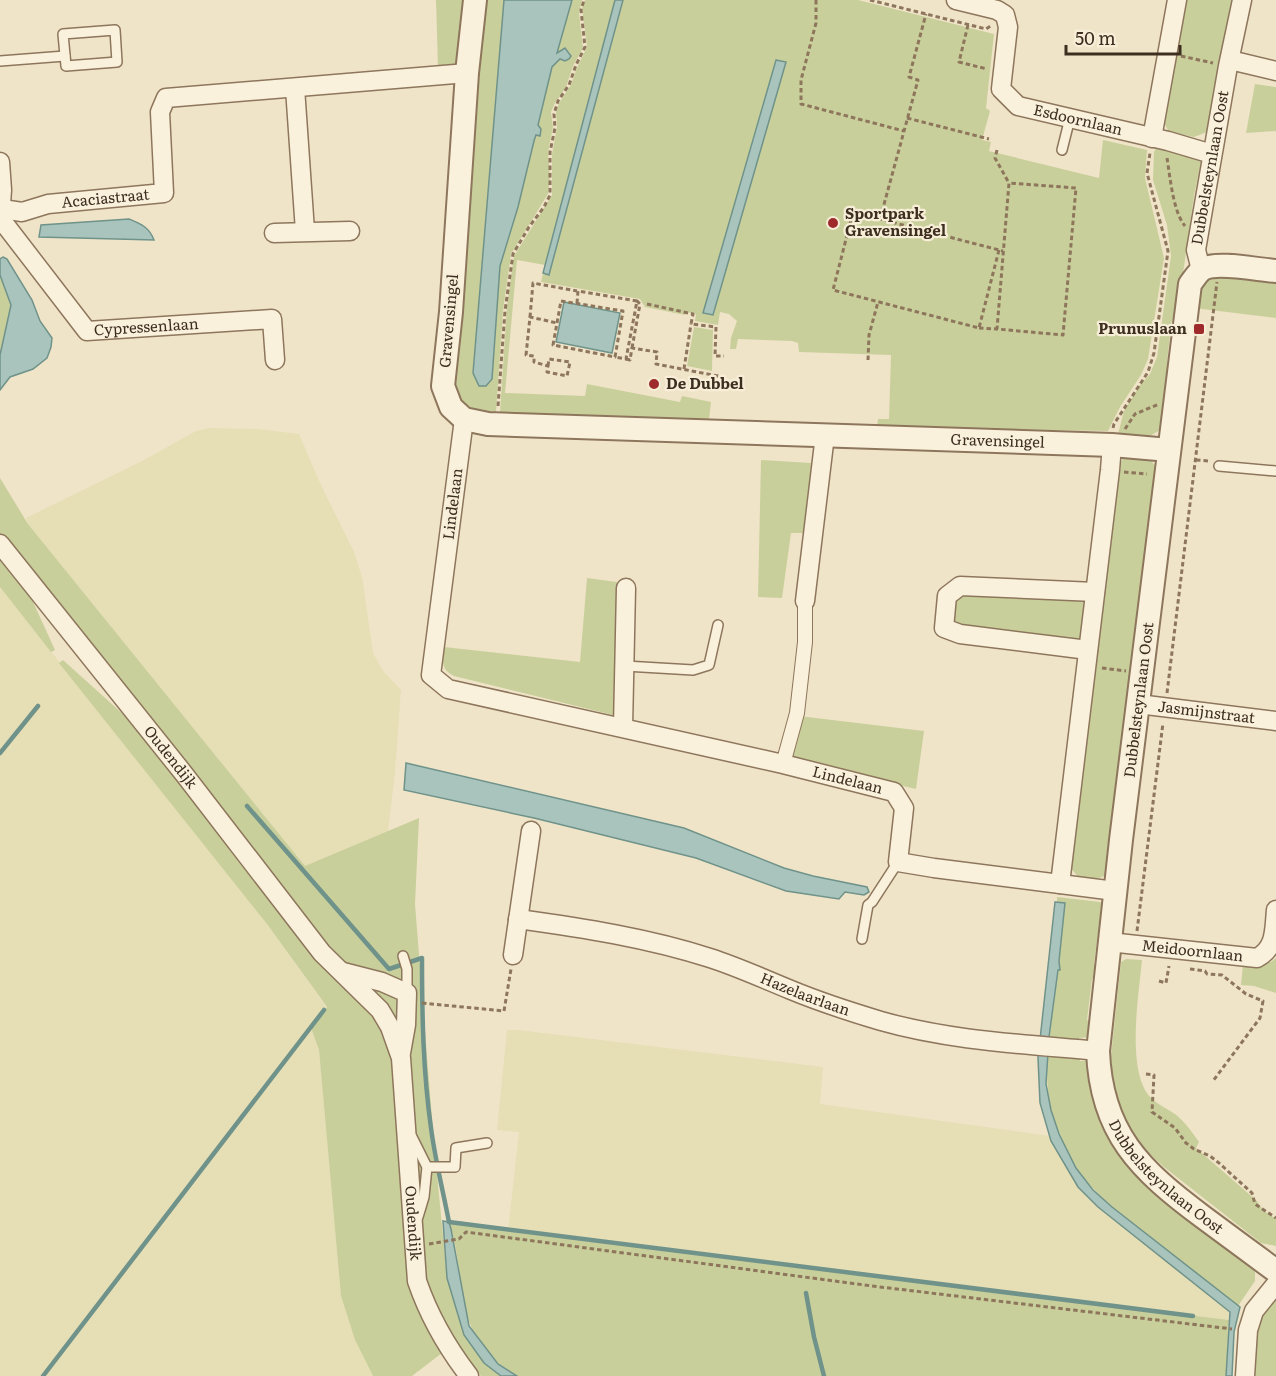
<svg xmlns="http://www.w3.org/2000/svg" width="1276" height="1376" font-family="Literata,serif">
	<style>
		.farmland { fill: #e6deb5 }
		.green { fill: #c9cf9b }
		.water { fill: #a9c4bc; stroke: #6f938a; stroke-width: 1.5 }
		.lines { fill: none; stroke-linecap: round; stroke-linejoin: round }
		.stream { stroke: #6f938a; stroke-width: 4.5 }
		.service-casing { stroke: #8d765c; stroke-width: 12 }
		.pedestrian-casing { stroke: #8d765c; stroke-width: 16 }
		.minor-casing { stroke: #8d765c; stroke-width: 21 }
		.tertiary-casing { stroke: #8d765c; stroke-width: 26 }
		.path { stroke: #8d765c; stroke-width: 3; stroke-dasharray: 4.5 3; stroke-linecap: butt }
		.service { stroke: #faf1dc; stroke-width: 9 }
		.pedestrian { stroke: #faf1dc; stroke-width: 14 }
		.minor { stroke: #faf1dc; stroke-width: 18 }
		.tertiary { stroke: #faf1dc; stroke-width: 22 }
		.poi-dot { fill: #9e2a2b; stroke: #f7eed8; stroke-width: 2 }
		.labels { text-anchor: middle; stroke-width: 4.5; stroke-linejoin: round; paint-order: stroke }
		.street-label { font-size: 15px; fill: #3d2e20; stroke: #f7eed8 }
		.poi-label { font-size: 15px; font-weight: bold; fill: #3d2e20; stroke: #f7eed8; text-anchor: start }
	</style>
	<rect width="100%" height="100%" fill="#f0e4c8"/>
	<!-- farmland -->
	<g class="farmland">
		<path d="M209,428l49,1 41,5 21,49 34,69 8,25 11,76 10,18 18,19 -6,82 -7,60 -83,34 -277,-342 -2,-6 116,-57 54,-30z"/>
		<path d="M0,587l267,337 60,84 -16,21 8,21 22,246 14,44 18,36h-373z"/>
		<path d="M507,1030h11l305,37 -3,37 230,32 48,71 132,105 -1,8 -721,-89 11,-99 -22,-2z"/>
	</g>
	<!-- green -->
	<g class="green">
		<path d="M436,0h33l-12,65 -19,3z"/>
		<path d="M483,0h21l-31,372 6,14 13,-7 8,-113 17,-59 17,-66 6,-14 -2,-2 14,-58 8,-8 5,2 6,-4 -1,-4 -5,-5 -4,2 -3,4 -1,-1 15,-53h10l-3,13 4,35 -10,18 -7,21 -11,16 -4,9 2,15 -5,25 2,25 -2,17 -37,60 -8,57 -7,101c-20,-1 -38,-5 -41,-28z"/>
		<path d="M585,0h30l-71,273 5,1 74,-274h235l136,34 -8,74 4,3 -8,29 9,2 -2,9 110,27 4,-38 44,10 -2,28 19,80 -16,101 -7,16 -21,32 -12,24 -231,-4 1,-8h11l2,-64 -92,-3 -1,-9 -6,-2 -54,-2 -2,10h-6l1,-11 6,-17 -8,-7 -9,-2 -2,13 -23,-4 1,-7 -10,-2 -1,3 -40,-8 -5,-8 -99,-17 4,-17 -28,-5 -12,133 80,3 2,-12 93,18 2,-6 29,6 -2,18 -209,-8 7,-106 7,-50 38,-61v-41l5,-27 -1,-15 3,-9 12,-18 5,-15 11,-23 -5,-39z"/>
		<path d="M1183,0h51l-27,132 -13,5 -25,-5 -5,-9z"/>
		<path d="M1255,84l21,3v44l-30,2z"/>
		<path d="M1157,146l34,6 10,10 -7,34 -15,106 -8,22 -4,39 1,27 -3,32 -5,8 -10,6 -32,-2 6,-23 16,-26 10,-11 7,-17 14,-101 -4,-31 -14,-45 1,-28z"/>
		<path d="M1209,274l67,5v39l-82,-10 3,-25z"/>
		<path d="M0,275l11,30 -11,50z"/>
		<path d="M694,327l19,3 -1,41 -25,-5z"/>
		<path d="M1129,454l19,3 9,11 -50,406c-9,7 -18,5 -28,4l-9,-11 51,-404 2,-5z"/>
		<path d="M761,460l50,3 -4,70h-16l-9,65 -24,-1z"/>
		<path d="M0,478l28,46 277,342 114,-48 -4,86 18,228 14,146 17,57 20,28 17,13h-20l-36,-37 -21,-64 -22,-230 -163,-215 -239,-293z"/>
		<path d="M0,551l22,27 33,72 -4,2 -51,-65z"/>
		<path d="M587,578l30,4v134l-163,-40c-13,-6 -12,-15 -10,-29l136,15z"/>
		<path d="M959,593l128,7 -6,43 -128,-15 -1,-21z"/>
		<path d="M63,660l81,73 226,276 12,21 9,29 25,233 9,33 17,28 -30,23h-39l-18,-36 -14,-44 -22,-246 -8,-22 16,-21 -60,-83 -208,-261z"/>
		<path d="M799,716l125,15 -8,58 -124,-29z"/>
		<path d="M1057,897l43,5 7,4 -4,24 -5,4 -4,29 4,4v9l-6,3 -5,41 5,4 -1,13 -12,1v4l-30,-2 9,-70h2l-1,-9 6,-57 -8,-1z"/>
		<path d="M1276,955v38l-22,-7 -13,-1 2,-21 28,-2 5,-4z"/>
		<path d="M1126,959l16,1c-3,34 -17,114 10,139 7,6 16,10 23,15 10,8 17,18 24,28l-3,6 61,53c5,8 10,14 19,17v28l-15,-3 -97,-76 -24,-22 -20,-35 -8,-34 -1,-20 10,-94z"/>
		<path d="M1048,1054l31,1 1,6h10l15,68 10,20 12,16 25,23 103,80v13l-17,25 -126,-99c-46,-41 -70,-91 -64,-153z"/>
		<path d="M449,1222l59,9 721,89 -3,56h-709c-69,-42 -47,-90 -68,-154z"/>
		<path d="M1276,1296v80h-22c0,-33 0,-53 22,-80z"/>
	</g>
	<!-- water -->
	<g class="water">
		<path d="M504,0h68l-15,53 8,-5 6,8 -2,3 -4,2 -5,-2 -8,8 -14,58 3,4 -1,7 -4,-1 -2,6 -16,66 -18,59 -8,113 -6,7h-7l-6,-13z"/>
		<path d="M615,0h8l-73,271 -1,4 -6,-2z"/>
		<path d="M776,60l10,2 -73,253 -10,-2z"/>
		<path d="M129,219c12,5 20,8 25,21l-115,-3 2,-12z"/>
		<path d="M3,257l4,2 25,41 8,21 12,17 -1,9 -4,11 -14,11 -23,8 -10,13v-35l11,-50 -11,-30v-16z"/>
		<path d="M564,302l56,11 -8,40 -56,-11z"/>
		<path d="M406,763l278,65 100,40 29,8 54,11 2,5 -5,3 -19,-3 -6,7 -53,-8 -90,-33 -162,-40 -130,-28z"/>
		<path d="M1055,902l10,1 -6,58 1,9h-2l-9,67 -3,47 5,26 8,24 17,34 17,22 19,17 128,100 -6,25 -2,44h-6l4,-64 -132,-105 -20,-20 -27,-46 -11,-38 -2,-45z"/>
		<path d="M443,1221l6,1 2,7 18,97 29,38 19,12h-16l-17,-13 -20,-28 -17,-57z"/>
	</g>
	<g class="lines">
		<!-- stream -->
		<g class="stream">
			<path d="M0,753l38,-47"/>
			<path d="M247,806l142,163 33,-11c0,57 1,113 9,170 4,31 12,63 18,94l744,94"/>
			<path d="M806,1293l8,44 10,39"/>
			<path d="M43,1376l281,-366"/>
		</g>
		<defs>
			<g id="service">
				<path d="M115,30l2,32 -51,4 -3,-32z"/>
				<path d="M0,61l65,-5"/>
				<path d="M1062,150l8,-32"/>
				<path d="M1219,466l57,5"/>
				<path d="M625,666l68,4 16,-5 9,-40"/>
				<path d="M862,939l6,-34 4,-3 26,-40"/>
				<path d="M403,956l4,13v24"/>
				<path d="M412,1137l15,30 -3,30 -6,20"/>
				<path d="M427,1167h28l1,-19 31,-5"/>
			</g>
			<path id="pedestrian" d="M783,764l14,-51 8,-71v-41"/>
			<g id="minor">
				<path id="s1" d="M956,0l41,10 8,5 3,12 -7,62 17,17 150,35 44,13"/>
				<path d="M1230,60l46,11"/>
				<path d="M295,88l10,143"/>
				<path d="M1152,138l25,-138"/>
				<path d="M0,162l2,28 -2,28"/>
				<path id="s2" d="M2,209l20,3 26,-8 116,-11 -4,-81 6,-14 301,-25"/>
				<path id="s3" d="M0,218l87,113 185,-12 3,41"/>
				<path d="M274,233l76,-2"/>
				<path id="s4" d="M1201,270l-5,-20 32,-184 14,-66"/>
				<path id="s5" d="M464,419l-33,256 17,14 335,75 111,28 10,16 -6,54 36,6 181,23"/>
				<path id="s6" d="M0,544l184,230 138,179 58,57 10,17 11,31 16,223c12,35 29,65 52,95"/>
				<path d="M805,601l20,-166"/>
				<path d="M1088,650l-128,-16 -16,-6 3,-32 13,-10 135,6"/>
				<path id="s7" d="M1138,704l138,17"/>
				<path d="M623,727l3,-139"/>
				<path d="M1060,884l50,-414 2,-25"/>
				<path id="s8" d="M518,919c65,9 130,19 192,39 28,9 54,21 81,32 29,12 60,22 90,31 70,20 144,23 217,30"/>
				<path id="s9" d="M1109,942l148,16c19,-10 17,-28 19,-48"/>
				<path d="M513,955l18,-124"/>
				<path d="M343,972l39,10 25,11 -1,32 -5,28"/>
				<path d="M1245,1376l3,-46 6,-19 22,-27"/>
			</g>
			<g id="tertiary">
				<path id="s10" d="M475,0l-8,73 -16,239 -8,74 8,21 13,12 24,5 624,21 57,5"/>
				<path id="s11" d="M1276,271c-17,-1 -59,-10 -73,-2 -5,3 -9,10 -13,15l-69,556 -23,211c3,82 42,119 105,166 24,18 49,36 73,54"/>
			</g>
		</defs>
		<!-- service casing -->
		<use href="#service" class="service-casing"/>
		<!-- pedestrian casing -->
		<use href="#pedestrian" class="pedestrian-casing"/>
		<!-- minor casing -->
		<use href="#minor" class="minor-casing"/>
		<!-- tertiary casing -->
		<use href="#tertiary" class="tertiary-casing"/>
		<!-- path -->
		<g class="path">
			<path d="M816,0v23l-15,57v24l103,27"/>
			<path d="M870,0l116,29 6,-4"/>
			<path d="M968,25l-9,37 28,7"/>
			<path d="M1181,56l32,7"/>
			<path d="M907,118l82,21"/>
			<path d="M997,150l-2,8 14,25 -12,146 66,6 13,-147 -67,-5"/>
			<path d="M1167,158c3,18 6,54 18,68"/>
			<path d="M880,219l38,-139 -9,-3 17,-63"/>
			<path d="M999,250l-20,78 -146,-38 20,-78 150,39"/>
			<path d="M561,301l62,10 -8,46 -62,-12z"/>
			<path d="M577,303l1,-12 59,10 -11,58 -11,-2"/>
			<path d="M647,304l46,10 -2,10 25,3 -1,29h9"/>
			<path d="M530,317l3,-34 44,8"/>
			<path d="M979,328l18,1"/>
			<path d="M632,348l8,-44 -3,-3"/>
			<path d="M626,359l4,1 2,-12 25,4 -1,12 67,13"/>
			<path d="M868,360l1,-25 9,-33"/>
			<path d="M548,366l1,-7 21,3 -3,14 -20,-4 1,-6 -14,-4v-6l-8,-1 4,-38 27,6"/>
			<path d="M684,369l7,-45"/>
			<path d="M498,406l7,-95 8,-57 16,-27 15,-20 6,-12v-43l5,-24 -1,-14 4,-13 11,-16 7,-20 9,-18 -4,-37 3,-10"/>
			<path d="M1113,428l1,-4 34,-52 6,-19 14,-102 -21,-78 3,-20"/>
			<path d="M1125,429l10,-15 24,-10"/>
			<path d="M1196,460l13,1"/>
			<path d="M1124,472l23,2"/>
			<path d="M1102,668l24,3"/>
			<path d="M1167,693l50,-411"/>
			<path d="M1137,931l26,-208"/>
			<path d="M1190,969l15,2 2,3 15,1 24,19 17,7 -3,17 -47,63"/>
			<path d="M1159,981l7,2 3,-17"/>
			<path d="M422,1003l82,8 7,-42"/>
			<path d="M1146,1074l8,1 -2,37 23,16 11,15 8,6 16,7 9,7 33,30 3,11 21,14"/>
			<path d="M429,1244l30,-5 7,-7 406,54 360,43"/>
		</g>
		<!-- service -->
		<use href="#service" class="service"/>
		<!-- pedestrian -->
		<use href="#pedestrian" class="pedestrian"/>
		<!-- minor -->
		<use href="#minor" class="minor"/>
		<!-- tertiary -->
		<use href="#tertiary" class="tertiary"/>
	</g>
	<!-- markers -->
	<g class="poi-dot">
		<circle cx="833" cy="223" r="6"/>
		<rect x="1193" y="323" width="12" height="12" rx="3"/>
		<circle cx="654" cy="384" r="6"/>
	</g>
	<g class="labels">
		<!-- street labels -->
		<g class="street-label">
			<text dy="5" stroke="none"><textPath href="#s1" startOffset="212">Esdoornlaan</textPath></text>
			<text dy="5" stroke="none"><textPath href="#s4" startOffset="104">Dubbelsteynlaan Oost</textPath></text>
			<text dy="5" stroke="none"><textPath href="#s2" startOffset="105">Acaciastraat</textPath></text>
			<text transform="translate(449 321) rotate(-85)" y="5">Gravensingel</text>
			<text dy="5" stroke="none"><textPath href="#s3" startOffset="202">Cypressenlaan</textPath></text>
			<text dy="5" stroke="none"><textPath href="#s10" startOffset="962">Gravensingel</textPath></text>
			<text transform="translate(453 504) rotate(-83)" y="5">Lindelaan</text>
			<text transform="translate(1139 700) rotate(-83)" y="5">Dubbelsteynlaan Oost</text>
			<text dy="5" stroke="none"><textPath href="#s7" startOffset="69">Jasmijnstraat</textPath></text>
			<text dy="5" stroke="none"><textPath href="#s6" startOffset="273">Oudendijk</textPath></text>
			<text dy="5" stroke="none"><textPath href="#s5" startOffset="690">Lindelaan</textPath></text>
			<text dy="5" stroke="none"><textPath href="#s9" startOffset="84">Meidoornlaan</textPath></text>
			<text dy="5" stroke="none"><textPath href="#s8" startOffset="298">Hazelaarlaan</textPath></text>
			<text dy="5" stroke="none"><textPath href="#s11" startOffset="1016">Dubbelsteynlaan Oost</textPath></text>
			<text dy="5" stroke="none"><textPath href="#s6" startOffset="820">Oudendijk</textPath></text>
		</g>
		<!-- poi labels -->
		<g class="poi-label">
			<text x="845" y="219">Sportpark<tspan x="845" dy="17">Gravensingel</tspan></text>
			<text x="1187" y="334" text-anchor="end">Prunuslaan</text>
			<text x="666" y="389">De Dubbel</text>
		</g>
	</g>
	<!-- scale -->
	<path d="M1066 45v9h114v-9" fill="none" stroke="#3d2e20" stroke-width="3"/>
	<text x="1075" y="45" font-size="18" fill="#3d2e20" stroke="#f7eed8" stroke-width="4.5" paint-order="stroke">50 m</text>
</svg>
